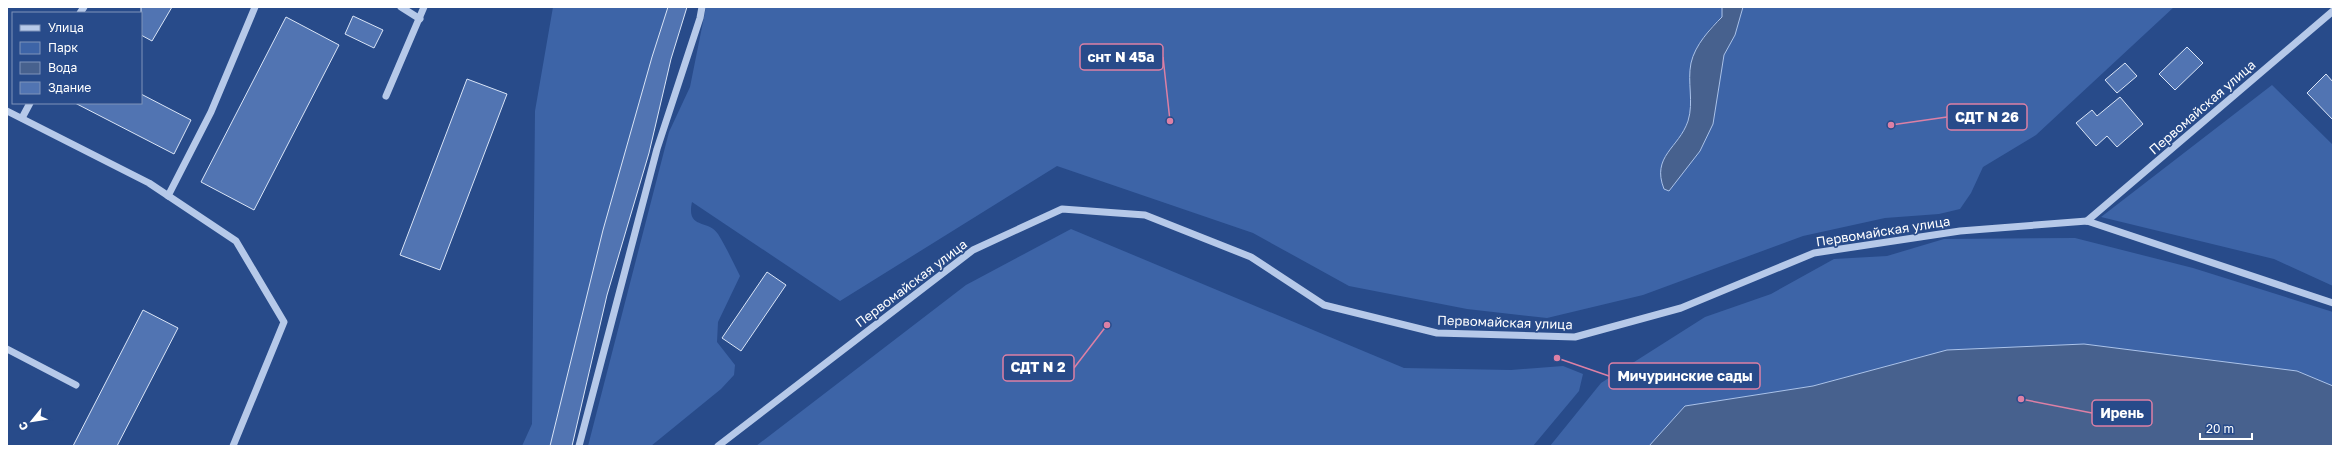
<svg xmlns="http://www.w3.org/2000/svg" width="2340" height="453" font-family="'Golos Text',sans-serif">
	<style>
		.green { fill: #3d64a7 }
		.water { fill: #47618e; stroke: #abc3ea }
		.building { fill: #5174b2; stroke: #dae5f7 }
		.lines { fill: none; stroke-linecap: round; stroke-linejoin: round }
		.minor { stroke: #b6c9e9; stroke-width: 7 }
		.labels { text-anchor: middle; stroke-width: 3.5; stroke-linejoin: round; paint-order: stroke }
		.street-label { font-size: 13px; fill: #fff; stroke: #284b8a }
		.leader { fill: none; stroke: #dd80a5; stroke-width: 1.5 }
		.callout-dot { fill: #dd80a5; stroke: #284b8a; stroke-width: 1.5 }
		.callout { fill: #284b8a; stroke: #dd80a5; stroke-width: 1.5 }
		.callout-label { font-size: 14px; text-anchor: middle; font-weight: bold; fill: #fff }
	</style>
	<rect width="100%" height="100%" fill="#284b8a"/>
	<!-- green -->
	<g class="green">
		<path d="M553,7h115l-16,50 -49,173 -53,216h-28l10,-22 3,-313z"/>
		<path d="M706,7h1016v10l-11,10 -13,19 -7,17v48l-7,21 -10,12 -13,36 3,9 5,2 44,-67 11,-69 11,-20 8,-28h431l-138,128 -53,32 -12,26 -11,16 -21,5 -54,4 -82,18 -160,59 -96,23 -80,-9 -118,-23 -96,-53 -196,-67 -217,135 -148,-99c-6,28 16,17 26,32 8,13 15,28 22,42l-22,46 -1,20 18,23 -1,10 -13,14 -70,57h-63l81,-314 21,-45z"/>
		<path d="M2272,85l61,60v141l-59,-27 -173,-42z"/>
		<path d="M1071,229l333,139 107,2 52,-4 20,8 -4,17 -46,55h-777l210,-161z"/>
		<path d="M2075,238l118,30 140,44v74l-36,-15 -350,-21 -134,36 -128,20 -36,40h-99l51,-63 104,-66 66,-23 63,-35 53,-3 57,-17z"/>
	</g>
	<!-- water -->
	<g class="water">
		<path d="M1722,7h21l-8,28 -11,20 -11,69 -13,27 -31,40 -5,-2c-13,-33 15,-41 24,-68 6,-19 -1,-39 3,-58 4,-18 19,-34 31,-46z"/>
		<path d="M2084,344l213,27 36,15v60h-684l36,-40 128,-20 134,-36z"/>
	</g>
	<!-- building -->
	<g class="building">
		<path d="M141,7h31l-20,34 -11,-6z"/>
		<path d="M668,7h19l-16,52 -22,94 -42,142 -35,151h-22l53,-216 49,-173z"/>
		<path d="M353,16l30,14 -9,18 -29,-14z"/>
		<path d="M286,17l53,28 -85,165 -53,-28z"/>
		<path d="M2187,47l16,16 -28,27 -16,-16z"/>
		<path d="M2125,63l12,13 -20,17 -12,-13z"/>
		<path d="M2326,74l7,8v38l-26,-27z"/>
		<path d="M467,79l40,15 -67,176 -40,-15z"/>
		<path d="M141,94l50,26 -17,34 -99,-51h66z"/>
		<path d="M2120,97l23,27 -26,23 -10,-11 -11,10 -20,-23 16,-13 5,6z"/>
		<path d="M767,272l19,13 -45,66 -19,-13z"/>
		<path d="M143,310l35,18 -61,118h-44z"/>
	</g>
	<g class="lines">
		<!-- minor -->
		<g class="minor">
			<path d="M401,7l19,12"/>
			<path d="M80,13l4,-6"/>
			<path d="M386,96l38,-89"/>
			<path d="M7,111l142,72 87,58 48,81 -51,124"/>
			<path d="M22,118l8,-15"/>
			<path d="M168,196l43,-84 44,-105"/>
			<path d="M2087,221l246,-210"/>
			<path d="M7,349l69,36"/>
			<path d="M579,446l78,-297 43,-131 2,-11"/>
			<path d="M718,446l255,-196 89,-41 83,6 106,42 73,48 113,28 138,4 106,-29 133,-55 146,-22 127,-10 246,82"/>
		</g>
	</g>
	<g class="labels">
		<!-- street labels -->
		<g class="street-label">
			<text transform="translate(2202 107) rotate(-41)" y="5">Первомайская улица</text>
			<text transform="translate(1883 231) rotate(-9)" y="5">Первомайская улица</text>
			<text transform="translate(911 283) rotate(-37)" y="5">Первомайская улица</text>
			<text transform="translate(1505 322) rotate(2)" y="5">Первомайская улица</text>
		</g>
	</g>
	<!-- callouts -->
	<path class="leader" d="M1170 121L1163 57M1891 125L1947 117M1107 325L1074 368M1557 358L1609 376M2021 399L2092 413"/>
	<g class="callout-dot">
		<circle cx="1170" cy="121" r="4"/>
		<circle cx="1891" cy="125" r="4"/>
		<circle cx="1107" cy="325" r="4"/>
		<circle cx="1557" cy="358" r="4"/>
		<circle cx="2021" cy="399" r="4"/>
	</g>
	<g class="callout">
		<rect x="1080" y="44" width="83" height="26" rx="4"/>
		<rect x="1947" y="104" width="80" height="26" rx="4"/>
		<rect x="1003" y="355" width="71" height="26" rx="4"/>
		<rect x="1609" y="363" width="151" height="26" rx="4"/>
		<rect x="2092" y="400" width="60" height="26" rx="4"/>
	</g>
	<g class="callout-label">
		<text x="1121" y="62">снт N 45а</text>
		<text x="1987" y="122">СДТ N 26</text>
		<text x="1038" y="372">СДТ N 2</text>
		<text x="1685" y="381">Мичуринские сады</text>
		<text x="2122" y="418">Ирень</text>
	</g>
	<!-- border -->
	<rect width="2340" height="453" fill="none" stroke="#ffffff" stroke-width="16"/>
	<!-- legend -->
	<rect x="12" y="12" width="130" height="92" fill="#284b8a" stroke="#7e93b9"/>
	<rect x="20" y="25" width="20" height="6" fill="#b6c9e9" stroke="#7e93b9"/>
	<text x="48" y="32" font-size="12" fill="#ffffff">Улица</text>
	<rect x="20" y="42" width="20" height="12" fill="#3d64a7" stroke="#7e93b9"/>
	<text x="48" y="52" font-size="12" fill="#ffffff">Парк</text>
	<rect x="20" y="62" width="20" height="12" fill="#47618e" stroke="#7e93b9"/>
	<text x="48" y="72" font-size="12" fill="#ffffff">Вода</text>
	<rect x="20" y="82" width="20" height="12" fill="#5174b2" stroke="#7e93b9"/>
	<text x="48" y="92" font-size="12" fill="#ffffff">Здание</text>
	<!-- north arrow -->
	<g transform="translate(32 421) rotate(240)" stroke="#284b8a" stroke-width="3" paint-order="stroke">
	<path d="M0-3L7 15L0 10L-7 15Z" fill="#ffffff"/>
	<text y="-6" font-size="11" font-weight="bold" text-anchor="middle" fill="#ffffff">С</text>
	</g>
	<!-- scale -->
	<path d="M2200 433v6h52v-6" fill="none" stroke="#ffffff" stroke-width="2"/>
	<text x="2206" y="433" font-size="12" fill="#ffffff" stroke="#284b8a" stroke-width="3" paint-order="stroke">20 m</text>
</svg>
